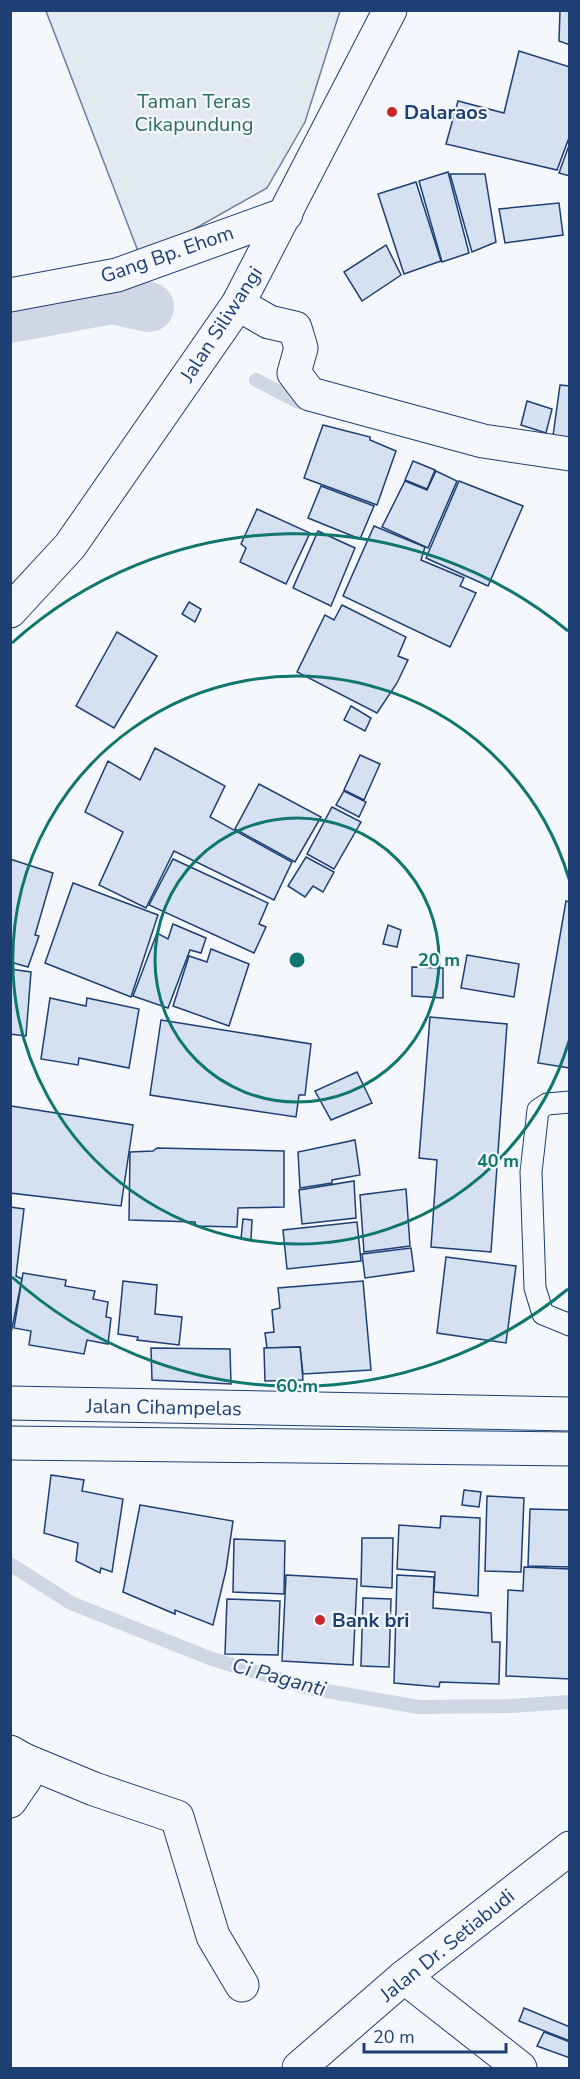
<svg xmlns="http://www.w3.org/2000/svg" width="580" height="2079" font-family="'Nunito Sans',sans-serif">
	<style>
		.green { fill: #e3e9f0; stroke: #687fa3; stroke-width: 1.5 }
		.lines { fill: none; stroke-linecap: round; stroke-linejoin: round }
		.stream { stroke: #cfd7e4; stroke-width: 14 }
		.canal { stroke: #cfd7e4; stroke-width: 50 }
		.building { fill: #d5e0f0; stroke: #1d3f73; stroke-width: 1.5 }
		.service-casing { stroke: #1d3f73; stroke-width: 23 }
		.minor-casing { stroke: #1d3f73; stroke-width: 35 }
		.secondary-casing { stroke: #1d3f73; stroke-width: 35 }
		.primary-casing { stroke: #1d3f73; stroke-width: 35 }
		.service { stroke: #f4f7fb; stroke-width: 21 }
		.minor { stroke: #f4f7fb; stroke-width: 33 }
		.secondary { stroke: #f4f7fb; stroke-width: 33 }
		.primary { stroke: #f4f7fb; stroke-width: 33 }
		.ring { fill: none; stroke: #0f766e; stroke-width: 3 }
		.poi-dot { fill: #c62828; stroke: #f4f7fb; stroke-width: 2 }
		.labels { text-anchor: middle; stroke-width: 4.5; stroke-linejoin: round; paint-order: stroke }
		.park-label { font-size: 20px; fill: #2c6c60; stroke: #f4f7fb }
		.poi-label { font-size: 20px; font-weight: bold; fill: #1d3f73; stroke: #f4f7fb; text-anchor: start }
		.street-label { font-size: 20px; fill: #1d3f73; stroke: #f4f7fb }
		.water-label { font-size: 21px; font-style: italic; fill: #1d3f73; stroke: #f4f7fb }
		.centre { fill: #0f766e; stroke: #f4f7fb; stroke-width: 3 }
		.ring-label { font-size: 18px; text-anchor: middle; font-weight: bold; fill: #0f766e; stroke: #f4f7fb; stroke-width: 4.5; stroke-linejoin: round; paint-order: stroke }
	</style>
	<rect width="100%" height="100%" fill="#f4f7fb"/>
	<!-- green -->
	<path class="green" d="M46,11h294l-35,111 -38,66 -126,71z"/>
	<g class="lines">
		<!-- stream -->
		<g class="stream">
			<path d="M256,380l43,22 12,3"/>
			<path d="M10,1564l61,39 141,56 97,29 110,19 91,-1 60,-4"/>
		</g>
		<!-- canal -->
		<path class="canal" d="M10,318l102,-19 37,8"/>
	</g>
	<!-- building -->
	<g class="building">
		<path d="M560,10h10v35l-11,-4z"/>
		<path d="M519,51l51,16v68l-13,35 -111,-26 12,-43 46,12z"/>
		<path d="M568,148h2v28l-11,-3z"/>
		<path d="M448,172l21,81 -27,9 -23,-81z"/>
		<path d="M450,174h35l11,68 -24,10z"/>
		<path d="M416,182l25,79 -37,13 -26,-80z"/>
		<path d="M559,203l4,32 -58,8 -6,-34z"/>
		<path d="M386,245l15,30 -39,26 -18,-29z"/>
		<path d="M560,385l10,1v52l-17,-2z"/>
		<path d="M527,401l25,8 -6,24 -25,-8z"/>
		<path d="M323,425l47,12v3l26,11 -19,54 -73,-27z"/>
		<path d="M413,461l22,9 -8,19 -22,-9z"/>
		<path d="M436,471l21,10 -29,67 -46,-21 23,-46 22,9z"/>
		<path d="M459,481l64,25 -35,80 -62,-28z"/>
		<path d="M321,486l53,20 -14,33 -52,-21z"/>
		<path d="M257,509l53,24 -24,51 -46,-22 6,-14 -5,-4z"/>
		<path d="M374,526l51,21 -4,13 43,18 -4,8 16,7 -26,54 -107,-51z"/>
		<path d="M318,531l37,17 -24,58 -38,-18z"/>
		<path d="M189,602l12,7 -6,13 -13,-8z"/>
		<path d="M342,605l64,32 -8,19 10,4 -11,23 -20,30 -80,-41 28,-57 9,5z"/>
		<path d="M117,632l40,24 -43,72 -38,-22z"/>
		<path d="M351,706l20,12 -6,13 -21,-11z"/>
		<path d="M155,748l70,38 -15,31 82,45 -18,38 -100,-49 -28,57 -47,-23 24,-53 -38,-20 23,-51 32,19z"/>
		<path d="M360,755l20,9 -16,36 -20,-10z"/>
		<path d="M259,784l62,33 -26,45 -60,-33z"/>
		<path d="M344,791l22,11 -7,15 -23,-12z"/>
		<path d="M332,807l29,15 -27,47 -27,-15z"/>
		<path d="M306,857l28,15 -11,20 -10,-6 -8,11 -17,-11z"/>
		<path d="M10,859l43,14 -18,62 4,1 -11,31 -18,-5z"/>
		<path d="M173,859l95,44 -9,21 7,3 -12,26 -105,-48z"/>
		<path d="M73,883l85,32 -27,82 -86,-34z"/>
		<path d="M566,901l4,1v166l-32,-5z"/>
		<path d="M173,924l33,14 -5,15 -11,-3 -22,58 -35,-12 24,-63 11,6z"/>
		<path d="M388,925l13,5 -4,17 -14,-3z"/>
		<path d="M211,949l38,15 -20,62 -56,-20 16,-50 18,6z"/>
		<path d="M467,955l52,9 -5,33 -53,-9z"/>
		<path d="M412,967l31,1v30l-31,-2z"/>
		<path d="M10,969l21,3 -5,64 -16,-2z"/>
		<path d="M50,998l36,8 1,-8 52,11 -10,59 -50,-10 -1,7 -37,-6z"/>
		<path d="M430,1017l77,7 -16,228 -60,-5 6,-87 -18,-2z"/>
		<path d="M161,1020l150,24 -6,51h-6l-3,22 -146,-22z"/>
		<path d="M357,1072l15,31 -41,17 -16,-29z"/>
		<path d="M11,1106l122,19 -12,81 -111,-13z"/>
		<path d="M355,1140l5,35 -28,5v3l-32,5 -2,-36z"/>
		<path d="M157,1148l127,3v56l-46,1 -1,19 -41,-1 -1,-4 -66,-2 1,-68 23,-1z"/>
		<path d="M354,1181l2,37 -54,6 -3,-34z"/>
		<path d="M406,1189l4,57 -46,6 -4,-57z"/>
		<path d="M10,1207l14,2 -8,67 6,3 -12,59z"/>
		<path d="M243,1219l9,1 -1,20 -10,-1z"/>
		<path d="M357,1222l4,39 -74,8 -4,-39z"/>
		<path d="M411,1248l3,23 -49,7 -3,-24z"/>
		<path d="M446,1257l70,9 -10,77 -69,-10z"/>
		<path d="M23,1273l43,7 -1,6 30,5 -2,8 15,3 -2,15 5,1 -3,26 -21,-4 -3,14 -55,-9 2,-14 -17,-3z"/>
		<path d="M123,1281l34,4 -2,29 27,3 -3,28 -42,-5 1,-3 -20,-3z"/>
		<path d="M363,1281l8,89 -68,4 -3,-27 -33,1 -2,-15 9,-1 -2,-22 8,-2 -2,-20z"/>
		<path d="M300,1347l3,33 -38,1 -1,-33z"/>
		<path d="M151,1348l79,1 1,35 -79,-4z"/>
		<path d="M51,1475l33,5 -2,11 41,8 -11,73 -11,-4 -1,5 -24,-12 2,-18 -34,-10z"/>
		<path d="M464,1490l17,2 -2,15 -17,-2z"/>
		<path d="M487,1496l37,2 -3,74 -36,-1z"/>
		<path d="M140,1505l93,16 -7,49 -13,55 -38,-15v4l-52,-22z"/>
		<path d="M530,1509l40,1v57l-42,-1z"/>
		<path d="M441,1516l39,2 -2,78 -44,-4 1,-20 -38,-3 2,-44 41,3z"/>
		<path d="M362,1538h31l-1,50 -31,-2z"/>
		<path d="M234,1539l51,2 -1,53 -51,-2z"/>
		<path d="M524,1567l46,2v110l-64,-3 2,-86 15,1z"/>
		<path d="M286,1575l71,4 -4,86 -71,-4z"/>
		<path d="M397,1575l37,2 -1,31 58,5 1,29h8l-1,42 -59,-2 -1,5 -45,-4z"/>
		<path d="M363,1598l28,1 -2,68 -28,-1z"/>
		<path d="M227,1599l53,2 -2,54 -53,-1z"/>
		<path d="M524,2008l46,19v14l-51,-20z"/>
		<path d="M544,2032l26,10v16l-33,-12z"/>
	</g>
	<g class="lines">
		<defs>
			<path id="service" d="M570,1102l-23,2 -9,6 -7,62 4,116 8,26 27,11"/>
			<g id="minor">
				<path d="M10,295l107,-20 169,-61"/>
				<path d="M238,304l31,18 26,6 6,20 -7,25 16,21 173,47 87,13"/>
				<path d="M10,1752l14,8 4,7 -3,12 -15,22"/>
				<path d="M24,1760l70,29 83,28 36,119 29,49"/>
				<path d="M404,1977l116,91"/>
			</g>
			<path id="secondary" d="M10,611l60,-65 168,-242 152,-294"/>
			<g id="primary">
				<path d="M10,1403l560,11"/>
				<path d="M10,1443l560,6"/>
				<path d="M299,2068l105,-91 166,-129"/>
			</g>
		</defs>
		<!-- service casing -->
		<use href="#service" class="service-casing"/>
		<!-- minor casing -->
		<use href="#minor" class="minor-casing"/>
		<!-- secondary casing -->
		<use href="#secondary" class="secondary-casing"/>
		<!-- primary casing -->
		<use href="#primary" class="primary-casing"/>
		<!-- service -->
		<use href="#service" class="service"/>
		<!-- minor -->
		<use href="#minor" class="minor"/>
		<!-- secondary -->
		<use href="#secondary" class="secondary"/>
		<!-- primary -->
		<use href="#primary" class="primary"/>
	</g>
	<!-- distance rings -->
	<g class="ring">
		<circle cx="297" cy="960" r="142"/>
		<path d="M569 1041A284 284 0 1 1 569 879"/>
		<path d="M568 1289A426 426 0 0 1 12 1277M12 643A426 426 0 0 1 568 631"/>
	</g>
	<!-- markers -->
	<g class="poi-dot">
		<circle cx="392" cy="112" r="6"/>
		<circle cx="320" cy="1620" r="6"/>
	</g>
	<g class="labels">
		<!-- park labels -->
		<g class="park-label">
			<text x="194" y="108">Taman Teras<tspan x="194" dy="23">Cikapundung</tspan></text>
		</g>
		<!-- poi labels -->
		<g class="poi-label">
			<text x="404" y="119">Dalaraos</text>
			<text x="332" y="1627">Bank bri</text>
		</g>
		<!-- street labels -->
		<g class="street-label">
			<text transform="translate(167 254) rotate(-19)" y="7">Gang Bp. Ehom</text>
			<text transform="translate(221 324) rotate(-57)" y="7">Jalan Siliwangi</text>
			<text transform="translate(164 1407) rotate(1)" y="7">Jalan Cihampelas</text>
			<text transform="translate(447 1945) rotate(-39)" y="7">Jalan Dr. Setiabudi</text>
		</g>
		<!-- water labels -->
		<g class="water-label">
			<text transform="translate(279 1677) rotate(15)" y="7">Ci Paganti</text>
		</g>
	</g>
	<circle cx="297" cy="960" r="9" class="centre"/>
	<g class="ring-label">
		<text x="439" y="966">20 m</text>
		<text x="498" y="1167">40 m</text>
		<text x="297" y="1392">60 m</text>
	</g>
	<!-- border -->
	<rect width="580" height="2079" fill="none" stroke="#1d3f73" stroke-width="24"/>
	<!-- scale -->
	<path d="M364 2043v9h142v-9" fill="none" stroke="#1d3f73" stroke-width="3"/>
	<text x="373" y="2043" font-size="18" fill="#1d3f73" stroke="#f4f7fb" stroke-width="4.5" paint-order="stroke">20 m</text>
</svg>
